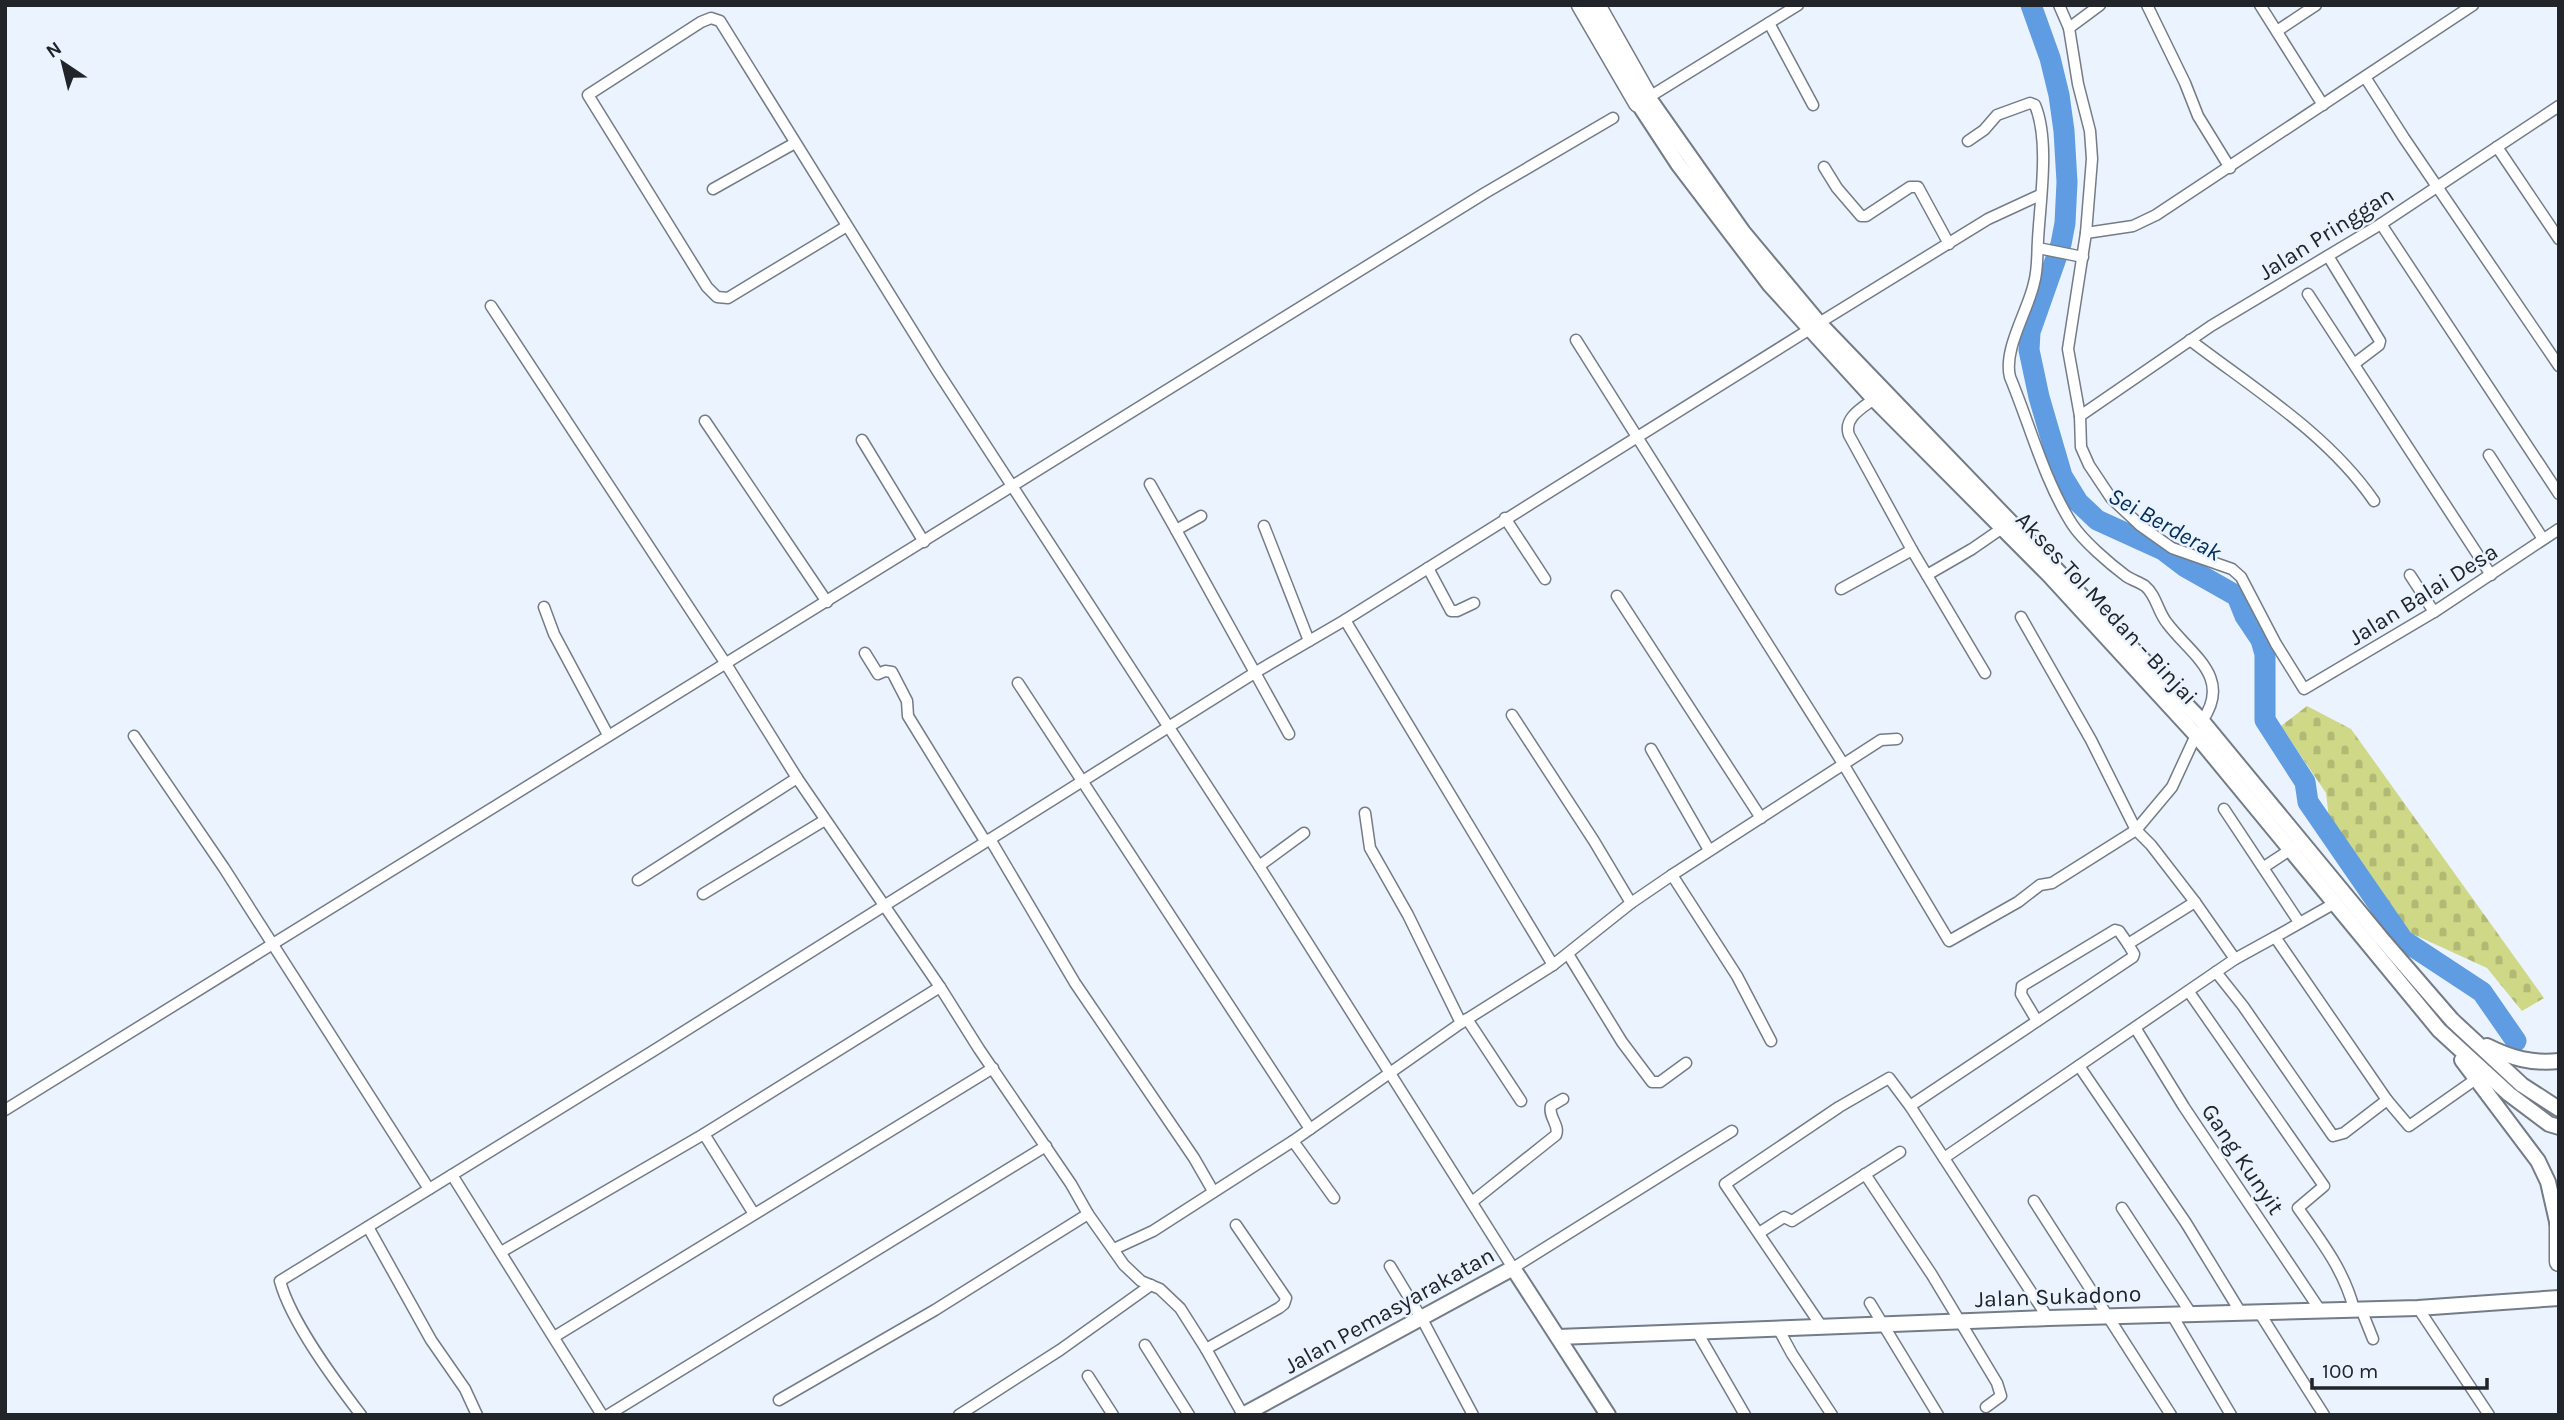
<svg xmlns="http://www.w3.org/2000/svg" width="2564" height="1420" font-family="Karla,sans-serif">
	<style>
		.cemetery { fill: url(#cemetery-stones) }
		.lines { fill: none; stroke-linecap: round; stroke-linejoin: round }
		.river { stroke: #5f9ce1; stroke-width: 21 }
		.street-casing { stroke: #747c86; stroke-width: 13 }
		.secondary-casing { stroke: #747c86; stroke-width: 18 }
		.primary-casing { stroke: #747c86; stroke-width: 18 }
		.highway-casing { stroke: #747c86; stroke-width: 21 }
		.street { stroke: #fff; stroke-width: 10 }
		.secondary { stroke: #fff; stroke-width: 14 }
		.primary { stroke: #fff; stroke-width: 14 }
		.highway { stroke: #fff; stroke-width: 18 }
		.labels { text-anchor: middle; stroke-width: 5; stroke-linejoin: round; paint-order: stroke }
		.street-label { font-size: 23px; fill: #212428; stroke: #eaf3fe }
		.water-label { font-size: 24px; font-style: italic; fill: #012e5a; stroke: #eaf3fe }
	</style>
	<defs>
		<pattern id="cemetery-stones" width="16" height="16" patternUnits="userSpaceOnUse" patternTransform="scale(1.75)"><rect width="16" height="16" fill="#cfd886"/><path d="M2 7V4a2 2 0 0 1 4 0v3zM10 15v-3a2 2 0 0 1 4 0v3z" fill="#b1b974"/></pattern>
	</defs>
	<rect width="100%" height="100%" fill="#eaf3fe"/>
	<!-- cemetery -->
	<path class="cemetery" d="M2307,706l44,23 193,269 -22,13 -35,-43 -83,-38 -75,-112 -3,-25 -45,-67z"/>
	<g class="lines">
		<!-- river -->
		<path class="river" d="M2031,5l19,53 9,37 5,36 3,51 -2,41 -4,21 -31,88 -1,18 10,47 23,79 16,26 19,18 66,30 21,16 53,30 8,20 16,24 4,14v66l40,62 3,20 95,138 79,52 34,49"/>
		<defs>
			<g id="street">
				<path d="M2059,5l10,23 9,56 12,47 2,28 -6,74 -18,116 12,67 1,31 8,18 22,33 30,28 31,22 60,21 9,8 35,67 28,45 130,-77 125,-83"/>
				<path d="M2147,5l38,78 13,33 32,52"/>
				<path d="M2260,5l63,100"/>
				<path d="M1769,23l44,82"/>
				<path d="M2069,28l31,-23"/>
				<path d="M2277,31l39,-26"/>
				<path d="M2365,77l39,61 155,228"/>
				<path d="M1646,99l152,-94"/>
				<path d="M1968,141l16,-11 13,-15 33,-12 5,2c15,36 5,96 3,135 -1,15 0,29 -4,43 -6,28 -31,66 -24,94 20,48 34,103 62,147 11,17 38,40 54,52 6,4 13,6 19,10 11,9 13,26 22,37 24,32 66,54 35,98"/>
				<path d="M2497,147l62,92"/>
				<path d="M1824,167l13,21 24,28h5l44,-29h8l31,57"/>
				<path d="M713,189l82,-46"/>
				<path d="M2381,224l178,270"/>
				<path d="M847,226l-119,72 -11,-1 -10,-10 -119,-192 113,-73 10,-4 9,3 218,351 321,494 254,402 219,-137"/>
				<path d="M2086,233l47,-7 23,-11 317,-210"/>
				<path d="M2038,248l45,9"/>
				<path d="M2328,256l52,85 -1,4 -25,19"/>
				<path d="M2308,294l183,281"/>
				<path d="M491,306l235,358 71,114 143,209 39,62 92,135 17,30 36,51 17,16 19,8 20,19 26,41 37,66"/>
				<path d="M1819,323l169,-104 52,-24"/>
				<path d="M1576,340l266,422 107,179 69,-39 22,-17 12,-2 84,-53 36,-43 24,-52"/>
				<path d="M2190,340c64,49 138,94 184,161"/>
				<path d="M1874,399c-12,9 -31,19 -25,36l63,115 73,123"/>
				<path d="M2080,416l131,-90 170,-102 178,-118"/>
				<path d="M705,421l122,181"/>
				<path d="M862,440l62,102"/>
				<path d="M2489,455l54,84"/>
				<path d="M1150,484l26,46"/>
				<path d="M1201,516l-25,14 113,204"/>
				<path d="M1505,518l40,61"/>
				<path d="M1264,526l45,115"/>
				<path d="M1428,568l23,43h6l17,-8"/>
				<path d="M1927,575l45,-26 29,-20"/>
				<path d="M2410,575l24,37"/>
				<path d="M1841,589l71,-39"/>
				<path d="M1617,596l144,222"/>
				<path d="M544,607l10,27 54,101"/>
				<path d="M2021,617l70,123 45,90 15,15 44,57 40,57"/>
				<path d="M1345,620l208,345"/>
				<path d="M865,653l13,21 7,-3 7,1 15,29 1,15 77,125"/>
				<path d="M1018,683l292,446"/>
				<path d="M1512,715l82,126 37,62"/>
				<path d="M134,736l90,132 205,321"/>
				<path d="M1651,749l58,101"/>
				<path d="M2224,809l75,113"/>
				<path d="M1365,813l5,35 38,67 53,108"/>
				<path d="M990,839l85,144 119,175 19,33"/>
				<path d="M1259,866l45,-33"/>
				<path d="M2264,867l32,-21"/>
				<path d="M1672,875l65,101 34,65"/>
				<path d="M638,880l159,-102"/>
				<path d="M703,894l122,-74"/>
				<path d="M2275,937l60,-34"/>
				<path d="M1568,954l54,88 30,40h8l26,-19"/>
				<path d="M2216,972l27,34 90,130 11,-3 43,-33"/>
				<path d="M2189,992l135,194 -26,22c23,33 46,62 56,101"/>
				<path d="M1467,1019l54,82"/>
				<path d="M2037,1021l-16,-27 1,-8 93,-56 4,1 9,13"/>
				<path d="M2136,1029l48,78 136,203"/>
				<path d="M2079,1066l107,157 55,90"/>
				<path d="M1910,1106l223,-149 1,-3 -6,-10 67,-42"/>
				<path d="M5,1110l1480,-917 128,-75"/>
				<path d="M704,1134l50,80"/>
				<path d="M1293,1141l41,57"/>
				<path d="M1944,1158l291,-199 40,-22 112,163 22,26 67,-47"/>
				<path d="M1865,1174l67,101 65,108 4,13 -15,11"/>
				<path d="M452,1175l150,240"/>
				<path d="M2034,1201l137,214"/>
				<path d="M1472,1202l84,-67c4,-10 -8,-18 -5,-29l12,-7"/>
				<path d="M2122,1208l70,107"/>
				<path d="M368,1227l63,113 34,49 12,26"/>
				<path d="M1759,1233l25,-16 8,4 108,-69"/>
				<path d="M1114,1249l39,-18 140,-90 168,-118 92,-58 78,-62 41,-28 209,-135 16,-1"/>
				<path d="M501,1252l203,-118 236,-147"/>
				<path d="M1390,1266l32,53 51,96"/>
				<path d="M1870,1303l68,112"/>
				<path d="M2418,1308l71,107"/>
				<path d="M2361,1309l12,30"/>
				<path d="M2259,1312l65,103"/>
				<path d="M2172,1315l59,100"/>
				<path d="M1822,1327l-97,-143 114,-77 50,-29 21,28 138,212"/>
				<path d="M1779,1330l13,24 40,61"/>
				<path d="M1697,1332l48,83"/>
				<path d="M554,1337l439,-269"/>
				<path d="M1145,1345l44,70"/>
				<path d="M1206,1349l73,-41 5,-4 2,-6 -50,-73"/>
				<path d="M1088,1376l25,39"/>
				<path d="M779,1400l156,-90 153,-96"/>
				<path d="M361,1415c-26,-34 -70,-93 -81,-134l373,-230 603,-379 89,-52 465,-291"/>
				<path d="M608,1415l438,-269"/>
				<path d="M959,1415l101,-65 91,-65"/>
			</g>
			<g id="secondary">
				<path d="M1558,1337l490,-19 370,-10 141,-10"/>
				<path d="M1243,1415l270,-147 95,147"/>
			</g>
			<g id="primary">
				<path d="M1648,97l95,135 76,91 383,398 179,217 71,82 70,65 37,24"/>
				<path d="M1638,103l40,61 92,121 104,114 175,176 147,160 243,295 70,64 40,30 10,3"/>
				<path d="M2487,1046c24,12 45,18 72,15"/>
				<path d="M2462,1060l76,101 10,21 10,44"/>
			</g>
			<g id="highway">
				<path d="M1581,5l57,98"/>
				<path d="M1596,5l52,92"/>
				<path d="M2559,1217v45"/>
			</g>
		</defs>
		<!-- street casing -->
		<use href="#street" class="street-casing"/>
		<!-- secondary casing -->
		<use href="#secondary" class="secondary-casing"/>
		<!-- primary casing -->
		<use href="#primary" class="primary-casing"/>
		<!-- highway casing -->
		<use href="#highway" class="highway-casing"/>
		<!-- street -->
		<use href="#street" class="street"/>
		<!-- secondary -->
		<use href="#secondary" class="secondary"/>
		<!-- primary -->
		<use href="#primary" class="primary"/>
		<!-- highway -->
		<use href="#highway" class="highway"/>
	</g>
	<g class="labels">
		<!-- street labels -->
		<g class="street-label">
			<text transform="translate(2326 233) rotate(-32)" y="8">Jalan Pringgan</text>
			<text transform="translate(2423 594) rotate(-32)" y="8">Jalan Balai Desa</text>
			<text transform="translate(2107 608) rotate(47)" y="8">Akses Tol Medan - Binjai</text>
			<text transform="translate(2243 1159) rotate(56)" y="8">Gang Kunyit</text>
			<text transform="translate(2058 1296) rotate(-2)" y="8">Jalan Sukadono</text>
			<text transform="translate(1389 1310) rotate(-29)" y="8">Jalan Pemasyarakatan</text>
		</g>
		<!-- water labels -->
		<g class="water-label">
			<text transform="translate(2165 524) rotate(29)" y="8">Sei Berderak</text>
		</g>
	</g>
	<!-- border -->
	<rect width="2564" height="1420" fill="none" stroke="#212428" stroke-width="14"/>
	<!-- north arrow -->
	<g transform="translate(63 63) rotate(325)" stroke="#eaf3fe" stroke-width="5" paint-order="stroke">
	<path d="M0-5L12 26L0 18L-12 26Z" fill="#212428"/>
	<text y="-10" font-size="19" font-weight="bold" text-anchor="middle" fill="#212428">N</text>
	</g>
	<!-- scale -->
	<path d="M2312 1378v10h175v-10" fill="none" stroke="#212428" stroke-width="3.5"/>
	<text x="2322" y="1378" font-size="21" fill="#212428" stroke="#eaf3fe" stroke-width="5" paint-order="stroke">100 m</text>
</svg>
